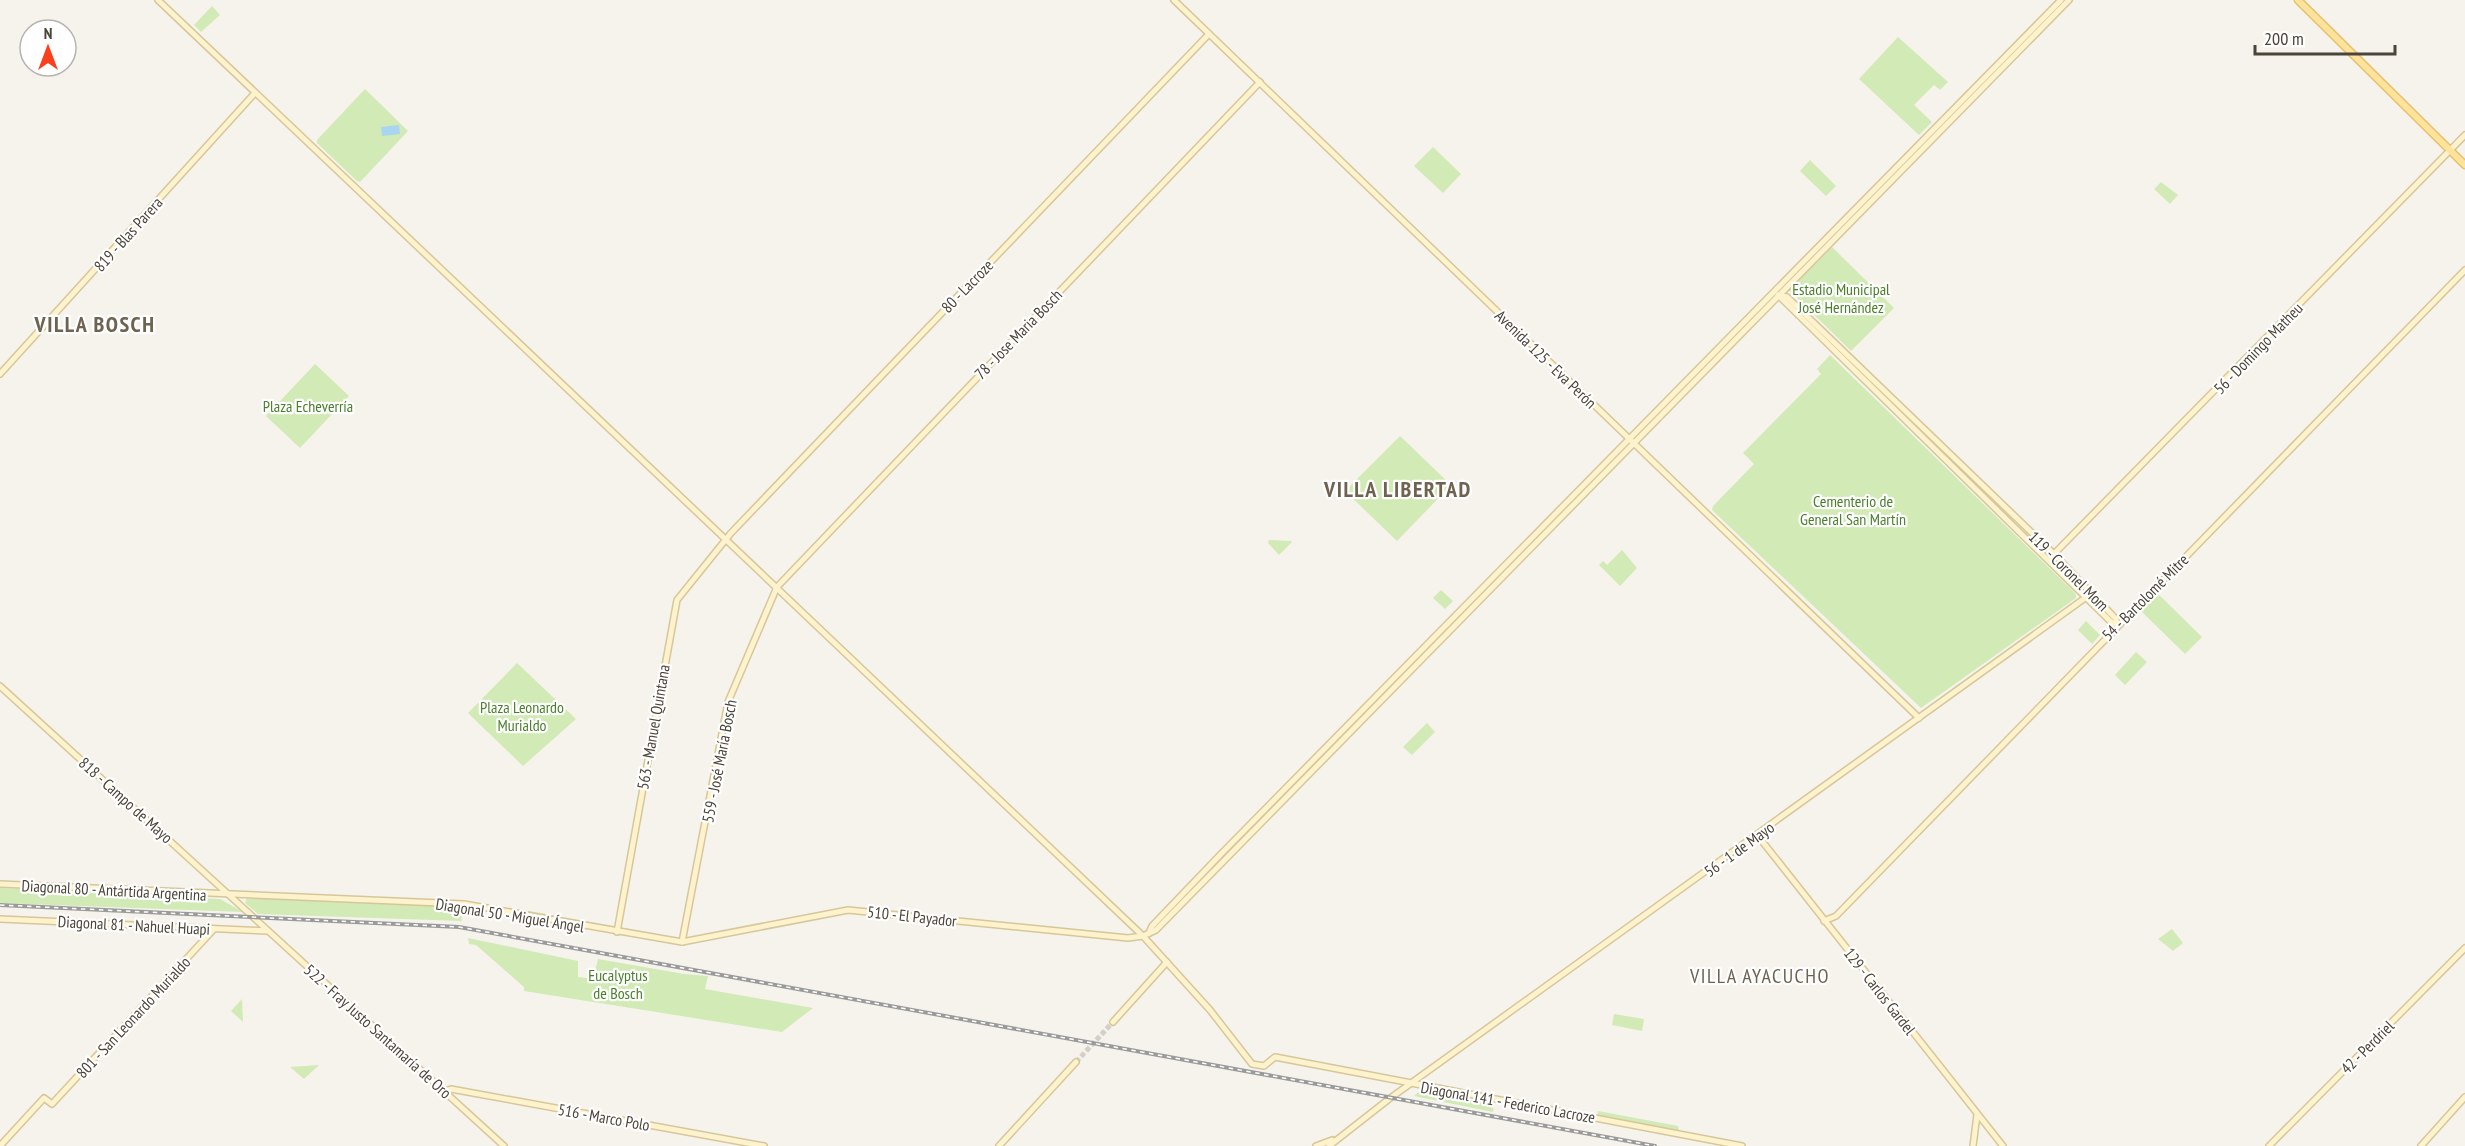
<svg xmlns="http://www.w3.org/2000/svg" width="2465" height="1146" font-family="'PT Sans Narrow',sans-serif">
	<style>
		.green { fill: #d2eab5 }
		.water { fill: #a9d4f2 }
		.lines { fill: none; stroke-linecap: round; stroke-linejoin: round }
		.secondary-tunnel { stroke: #d4d0c8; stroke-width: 5; stroke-dasharray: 5 2.5; stroke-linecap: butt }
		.secondary-casing { stroke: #d6c79b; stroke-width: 8 }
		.primary-casing { stroke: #e6c16a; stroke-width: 9 }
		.secondary { stroke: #fff3cd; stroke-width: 5 }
		.primary { stroke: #ffe39c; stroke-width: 6 }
		.rail-casing { stroke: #9a9a9a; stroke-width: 4 }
		.rail { stroke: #fff; stroke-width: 1.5; stroke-dasharray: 4.5; stroke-linecap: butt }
		.labels { text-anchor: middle; stroke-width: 4.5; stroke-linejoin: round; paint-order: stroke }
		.street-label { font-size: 16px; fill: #4b4439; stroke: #fff }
		.park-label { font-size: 16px; fill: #4a7f2a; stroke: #fff }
		.quarter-label { font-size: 20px; letter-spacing: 1.5px; fill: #6e6250; stroke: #fff }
		.district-label { font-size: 22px; font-weight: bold; letter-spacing: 1.5px; fill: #6e6250; stroke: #fff }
	</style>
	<rect width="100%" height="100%" fill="#f6f3ec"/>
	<!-- green -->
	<g class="green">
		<path d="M212,6l8,9 -19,17 -7,-7z"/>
		<path d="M1898,37l50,45 -8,8 -6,-5 -20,20 18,17 -13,13 -60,-56z"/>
		<path d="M365,89l43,42 -48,51 -3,-1 -40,-38v-3z"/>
		<path d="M1433,147l28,27 -18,19 -29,-27z"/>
		<path d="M1810,160l26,26 -10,10 -26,-25z"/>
		<path d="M2161,182l17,13 -8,9 -16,-15z"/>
		<path d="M1832,247l62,61 -43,43 -62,-61z"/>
		<path d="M1830,355l246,239v4l-155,110 -209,-198 1,-4 41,-42 -11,-11 78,-79 -4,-5z"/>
		<path d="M315,364l34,32 -49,52 -34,-32z"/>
		<path d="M1400,436l51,49 -54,56 -52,-50z"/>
		<path d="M1269,540l22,1 1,1 -13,13 -11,-12z"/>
		<path d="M1622,550l15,18 -17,18 -21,-21 4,-4 4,4z"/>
		<path d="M1441,590l12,11 -8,8 -12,-11z"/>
		<path d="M2156,592l46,45 -17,17 -46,-45z"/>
		<path d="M2086,621l14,14 -8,9 -14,-14z"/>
		<path d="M2136,652l11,10 -22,23 -10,-10z"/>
		<path d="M517,663l59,56 -53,47 -55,-53z"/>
		<path d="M1427,723l8,9 -23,23 -9,-8z"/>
		<path d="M0,888l220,11 23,13 -243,-9z"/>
		<path d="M247,898l213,9 2,14 -204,-7 -13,-11z"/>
		<path d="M2172,929l11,14 -10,8 -15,-12z"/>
		<path d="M468,938l110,23v16l15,2 5,-20 86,15 24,2 -3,13 108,19 -31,24 -258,-41v-4l-48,-42 -7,-1z"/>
		<path d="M242,999l1,23 -12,-11z"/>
		<path d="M1614,1014l30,5 -2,12 -30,-6z"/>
		<path d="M319,1065l-15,14 -14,-12z"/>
		<path d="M1421,1090l73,14 -1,8 -79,-16z"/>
		<path d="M1598,1111l80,15 1,5 -82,-14z"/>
	</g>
	<!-- water -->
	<path class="water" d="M399,125l1,9 -18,2 -1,-9z"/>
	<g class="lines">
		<!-- secondary-tunnel -->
		<path class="secondary-tunnel" d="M1076,1062l37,-40"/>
		<defs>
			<g id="secondary">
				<path d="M158,0l985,936 67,74 42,54 12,2 11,-9 467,89"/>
				<path d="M1174,0l745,718"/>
				<path d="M1778,295l9,2 267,257 62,65 1,5"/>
				<path d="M1779,296l332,326 6,2"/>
				<path d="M0,374l255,-281"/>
				<path d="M2049,559l416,-424"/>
				<path d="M0,686l504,460"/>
				<path d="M1758,836l245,310"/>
				<path d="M0,884l464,20 218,38 166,-32 280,28 15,-2 13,-6 913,-930"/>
				<path d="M0,919l268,12"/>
				<path d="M1824,921l12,-5 629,-646"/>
				<path d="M617,932l60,-332 54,-67 478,-499"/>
				<path d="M1149,933l3,-7 69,-72 840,-854"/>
				<path d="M682,942l46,-240 49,-115 483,-505"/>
				<path d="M1113,1022l54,-60"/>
				<path d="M445,1091l6,-2 313,57"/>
				<path d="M0,1146l44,-48 8,6 162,-175"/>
				<path d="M999,1146l77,-84"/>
				<path d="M1316,1146l16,-6"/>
				<path d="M1329,1146l60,-47 703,-506"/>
				<path d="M1973,1146l4,-31"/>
				<path d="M2269,1146l196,-198"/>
				<path d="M2421,1146l44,-49"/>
			</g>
			<path id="primary" d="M2298,0l167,165"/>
		</defs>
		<!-- secondary casing -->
		<use href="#secondary" class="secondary-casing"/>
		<!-- primary casing -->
		<use href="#primary" class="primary-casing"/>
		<!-- secondary -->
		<use href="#secondary" class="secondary"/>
		<!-- primary -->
		<use href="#primary" class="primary"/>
		<defs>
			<path id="rail" d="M0,905l459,22 1196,219"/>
		</defs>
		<!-- rail casing -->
		<use href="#rail" class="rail-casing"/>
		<!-- rail -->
		<use href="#rail" class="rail"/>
	</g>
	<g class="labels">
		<!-- street labels -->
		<g class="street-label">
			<text transform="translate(128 234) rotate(-48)" y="6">819 - Blas Parera</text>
			<text transform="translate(967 286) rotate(-46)" y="6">80 - Lacroze</text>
			<text transform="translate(1018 334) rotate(-46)" y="6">78 - Jose Maria Bosch</text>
			<text transform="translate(2258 348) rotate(-46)" y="6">56 - Domingo Matheu</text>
			<text transform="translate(1546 359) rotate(44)" y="6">Avenida 125 - Eva Perón</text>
			<text transform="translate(2069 571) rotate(45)" y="6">119 - Coronel Mom</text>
			<text transform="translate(2145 597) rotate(-45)" y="6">54 - Bartolomé Mitre</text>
			<text transform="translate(653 727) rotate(-80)" y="6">563 - Manuel Quintana</text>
			<text transform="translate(719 761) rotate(-79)" y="6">559 - José María Bosch</text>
			<text transform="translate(126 800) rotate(42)" y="6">818 - Campo de Mayo</text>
			<text transform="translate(1739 849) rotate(-36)" y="6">56 - 1 de Mayo</text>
			<text transform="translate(114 890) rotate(3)" y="6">Diagonal 80 - Antártida Argentina</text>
			<text transform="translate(510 915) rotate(9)" y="6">Diagonal 50 - Miguel Ángel</text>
			<text transform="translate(912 916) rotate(6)" y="6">510 - El Payador</text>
			<text transform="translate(134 925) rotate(3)" y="6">Diagonal 81 - Nahuel Huapi</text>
			<text transform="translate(1880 991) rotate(52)" y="6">129 - Carlos Gardel</text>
			<text transform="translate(133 1017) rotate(-47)" y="6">801 - San Leonardo Murialdo</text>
			<text transform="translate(378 1031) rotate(42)" y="6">522 - Fray Justo Santamaría de Oro</text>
			<text transform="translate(2367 1047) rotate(-45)" y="6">42 - Perdriel</text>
			<text transform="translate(1508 1102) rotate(10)" y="6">Diagonal 141 - Federico Lacroze</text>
			<text transform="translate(604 1117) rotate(10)" y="6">516 - Marco Polo</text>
		</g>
		<!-- park labels -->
		<g class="park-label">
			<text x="1841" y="295">Estadio Municipal<tspan x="1841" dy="18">José Hernández</tspan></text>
			<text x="308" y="412">Plaza Echeverría</text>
			<text x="1853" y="507">Cementerio de<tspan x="1853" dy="18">General San Martín</tspan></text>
			<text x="522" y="713">Plaza Leonardo<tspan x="522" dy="18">Murialdo</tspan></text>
			<text x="618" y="981">Eucalyptus<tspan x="618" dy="18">de Bosch</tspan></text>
		</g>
		<!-- quarter labels -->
		<g class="quarter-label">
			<text x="1760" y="983">VILLA AYACUCHO</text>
		</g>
		<!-- district labels -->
		<g class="district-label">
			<text x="95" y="332">VILLA BOSCH</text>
			<text x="1398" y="497">VILLA LIBERTAD</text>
		</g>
	</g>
	<!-- north arrow -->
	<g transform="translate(48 48)"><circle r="28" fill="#ffffff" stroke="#b7b4b0" stroke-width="1.5"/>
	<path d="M0-4.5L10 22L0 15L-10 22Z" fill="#fc3f1d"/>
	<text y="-9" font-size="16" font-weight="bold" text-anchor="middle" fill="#4b4439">N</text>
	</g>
	<!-- scale -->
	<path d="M2255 45v9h140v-9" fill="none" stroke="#4b4439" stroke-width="3"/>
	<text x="2264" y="45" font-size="18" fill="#4b4439" stroke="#ffffff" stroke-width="4.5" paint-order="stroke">200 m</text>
</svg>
